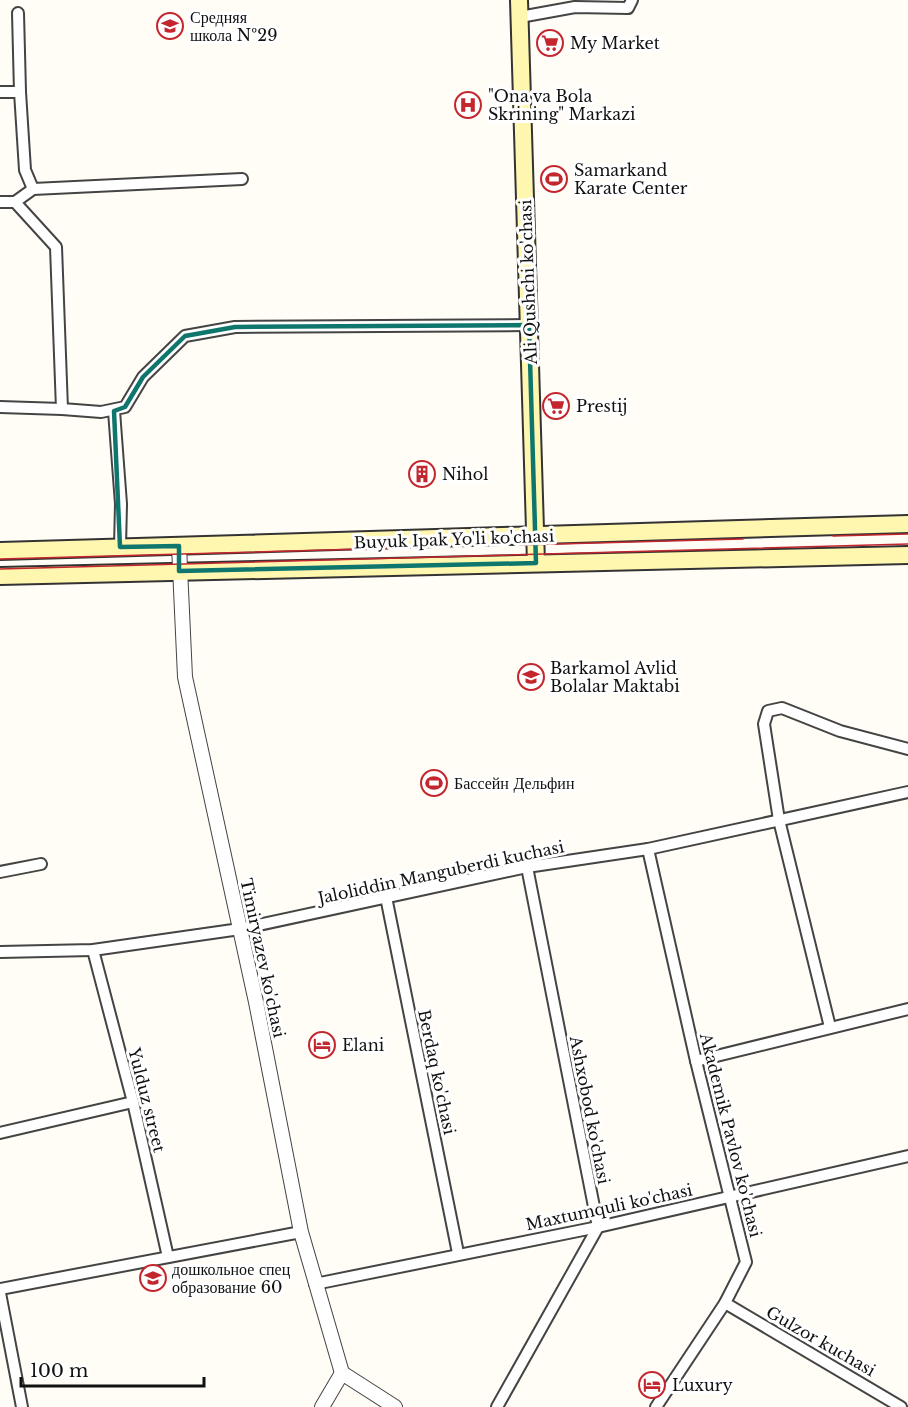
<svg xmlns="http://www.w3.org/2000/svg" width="908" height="1407" font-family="'Libre Baskerville',serif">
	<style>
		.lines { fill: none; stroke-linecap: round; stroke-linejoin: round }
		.minor-casing { stroke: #444; stroke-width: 14 }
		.tertiary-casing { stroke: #444; stroke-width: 16 }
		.secondary-casing { stroke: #333; stroke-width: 20 }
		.minor { stroke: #fff; stroke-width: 10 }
		.tertiary { stroke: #fff; stroke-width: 14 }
		.secondary { stroke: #fff6b0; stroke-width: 16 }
		.tram { stroke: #c4262e; stroke-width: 1.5 }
		.marked { fill: none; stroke: #0f766e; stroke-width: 4.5; stroke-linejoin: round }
		.labels { text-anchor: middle; stroke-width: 6; stroke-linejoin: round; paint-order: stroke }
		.poi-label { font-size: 16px; fill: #111; stroke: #fff; text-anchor: start }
		.street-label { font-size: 16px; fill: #111; stroke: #fff }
	</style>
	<rect width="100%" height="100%" fill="#fffdf5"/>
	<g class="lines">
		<defs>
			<g id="minor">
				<path d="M18,13l2,79"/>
				<path d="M520,17l55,-10 53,1 4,-8"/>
				<path d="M0,92h20l5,78 8,19"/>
				<path d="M0,202h15l18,-13 209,-10"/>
				<path d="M15,202l41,45 6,162 39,3 24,-5 18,-30 42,-41 50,-9 294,-2"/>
				<path d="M0,407l62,2"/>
				<path d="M114,411l7,93 -1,43"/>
				<path d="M648,849l48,212 50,201 -21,41 -69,104"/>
				<path d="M0,872l41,-8"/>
				<path d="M386,897l72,356"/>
				<path d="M93,950l40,152 35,155"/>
				<path d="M0,952l93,-2 147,-21 287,-62 121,-18 260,-57"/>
				<path d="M830,1027l-51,-207 -15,-96 4,-13 14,-3 58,23 68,18"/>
				<path d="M696,1061l212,-52"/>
				<path d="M0,1133l133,-31"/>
				<path d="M315,1284l283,-57 310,-71"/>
				<path d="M0,1289l301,-57"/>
				<path d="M0,1293l22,114"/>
				<path d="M725,1303l176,104"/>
				<path d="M497,1407l101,-180 -71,-360"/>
			</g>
			<g id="tertiary">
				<path d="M179,546l6,131 71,325 45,230 41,141"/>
				<path d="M342,1373l53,34"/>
				<path d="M322,1407l20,-34"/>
			</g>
			<g id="secondary">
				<path d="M519,0l17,563"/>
				<path d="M0,551l908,-27"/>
				<path d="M0,576l908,-21"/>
			</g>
		</defs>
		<!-- minor casing -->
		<use href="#minor" class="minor-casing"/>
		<!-- tertiary casing -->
		<use href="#tertiary" class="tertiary-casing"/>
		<!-- secondary casing -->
		<use href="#secondary" class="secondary-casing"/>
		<!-- minor -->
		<use href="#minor" class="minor"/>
		<!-- tertiary -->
		<use href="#tertiary" class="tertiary"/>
		<!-- secondary -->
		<use href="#secondary" class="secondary"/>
		<!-- tram -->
		<g class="tram">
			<path d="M833,536l75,-2"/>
			<path d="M521,545l222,-6"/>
			<path d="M0,559l398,-11"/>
			<path d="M0,569l908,-25"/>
		</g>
	</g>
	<!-- marked area -->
	<path class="marked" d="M529,325l7,238 -357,8v-25l-59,1 -6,-136 11,-4 18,-30 42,-41 50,-9z"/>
	<!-- icons -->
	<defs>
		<symbol id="school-ring" viewBox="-11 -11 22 22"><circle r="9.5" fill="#fff" stroke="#c4262e" stroke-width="1.5"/><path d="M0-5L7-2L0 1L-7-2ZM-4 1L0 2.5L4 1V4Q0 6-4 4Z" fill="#c4262e"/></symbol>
		<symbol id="supermarket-ring" viewBox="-11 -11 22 22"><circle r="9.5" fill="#fff" stroke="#c4262e" stroke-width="1.5"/><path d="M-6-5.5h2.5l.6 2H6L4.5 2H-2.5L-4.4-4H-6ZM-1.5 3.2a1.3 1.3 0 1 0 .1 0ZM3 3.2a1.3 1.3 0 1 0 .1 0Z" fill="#c4262e"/></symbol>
		<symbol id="hospital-ring" viewBox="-11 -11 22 22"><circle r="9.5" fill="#fff" stroke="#c4262e" stroke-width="1.5"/><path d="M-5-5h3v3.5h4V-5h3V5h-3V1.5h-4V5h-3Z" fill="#c4262e"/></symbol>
		<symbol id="stadium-ring" viewBox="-11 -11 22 22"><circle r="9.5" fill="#fff" stroke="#c4262e" stroke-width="1.5"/><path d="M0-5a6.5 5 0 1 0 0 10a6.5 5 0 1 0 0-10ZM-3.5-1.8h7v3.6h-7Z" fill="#c4262e"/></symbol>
		<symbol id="building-ring" viewBox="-11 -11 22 22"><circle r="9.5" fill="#fff" stroke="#c4262e" stroke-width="1.5"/><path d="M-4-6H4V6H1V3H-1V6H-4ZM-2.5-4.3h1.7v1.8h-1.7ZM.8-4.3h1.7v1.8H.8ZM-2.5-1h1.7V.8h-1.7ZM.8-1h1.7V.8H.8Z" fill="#c4262e"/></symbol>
		<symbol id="hotel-ring" viewBox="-11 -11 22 22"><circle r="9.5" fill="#fff" stroke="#c4262e" stroke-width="1.5"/><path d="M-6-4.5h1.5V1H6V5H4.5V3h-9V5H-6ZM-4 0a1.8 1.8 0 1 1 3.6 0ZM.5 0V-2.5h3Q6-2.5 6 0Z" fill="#c4262e"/></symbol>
	</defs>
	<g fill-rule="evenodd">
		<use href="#school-ring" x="155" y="11" width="30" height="30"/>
		<use href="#supermarket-ring" x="535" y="28" width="30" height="30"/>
		<use href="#hospital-ring" x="453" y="90" width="30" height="30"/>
		<use href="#stadium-ring" x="539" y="164" width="30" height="30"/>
		<use href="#supermarket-ring" x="541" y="391" width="30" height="30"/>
		<use href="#building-ring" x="407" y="459" width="30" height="30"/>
		<use href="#school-ring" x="516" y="662" width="30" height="30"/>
		<use href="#stadium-ring" x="419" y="768" width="30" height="30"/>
		<use href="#hotel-ring" x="307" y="1030" width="30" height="30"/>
		<use href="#school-ring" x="138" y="1263" width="30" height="30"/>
		<use href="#hotel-ring" x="637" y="1370" width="30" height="30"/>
	</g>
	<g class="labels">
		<!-- poi labels -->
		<g class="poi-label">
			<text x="190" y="23">Средняя<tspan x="190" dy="18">школа №29</tspan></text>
			<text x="570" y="49">My Market</text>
			<text x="488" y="102">"Ona va Bola<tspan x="488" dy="18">Skrining" Markazi</tspan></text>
			<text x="574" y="176">Samarkand<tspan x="574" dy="18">Karate Center</tspan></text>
			<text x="576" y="412">Prestij</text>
			<text x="442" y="480">Nihol</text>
			<text x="550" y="674">Barkamol Avlid<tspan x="550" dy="18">Bolalar Maktabi</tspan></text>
			<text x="454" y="789">Бассейн Дельфин</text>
			<text x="342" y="1051">Elani</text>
			<text x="172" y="1275">дошкольное спец<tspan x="172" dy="18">образование 60</tspan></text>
			<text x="672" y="1391">Luxury</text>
		</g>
		<!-- street labels -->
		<g class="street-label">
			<text transform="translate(528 282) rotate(-92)" y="6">Ali Qushchi ko'chasi</text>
			<text transform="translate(454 539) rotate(-2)" y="6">Buyuk Ipak Yo'li ko'chasi</text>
			<text transform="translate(441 872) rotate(-12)" y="6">Jaloliddin Manguberdi kuchasi</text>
			<text transform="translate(263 958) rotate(78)" y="6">Timiryazev ko'chasi</text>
			<text transform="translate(437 1072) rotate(78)" y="6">Berdaq ko'chasi</text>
			<text transform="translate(147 1100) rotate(76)" y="6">Yulduz street</text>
			<text transform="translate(590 1110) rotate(79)" y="6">Ashxobod ko'chasi</text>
			<text transform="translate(731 1135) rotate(76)" y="6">Akademik Pavlov ko'chasi</text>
			<text transform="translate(609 1207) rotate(-12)" y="6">Maxtumquli ko'chasi</text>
			<text transform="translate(821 1341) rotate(30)" y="6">Gulzor kuchasi</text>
		</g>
	</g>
	<!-- scale -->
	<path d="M21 1377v9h183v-9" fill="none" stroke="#111111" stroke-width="3"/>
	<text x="30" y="1377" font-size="18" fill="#111111" stroke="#ffffff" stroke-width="4.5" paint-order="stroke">100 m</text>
</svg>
